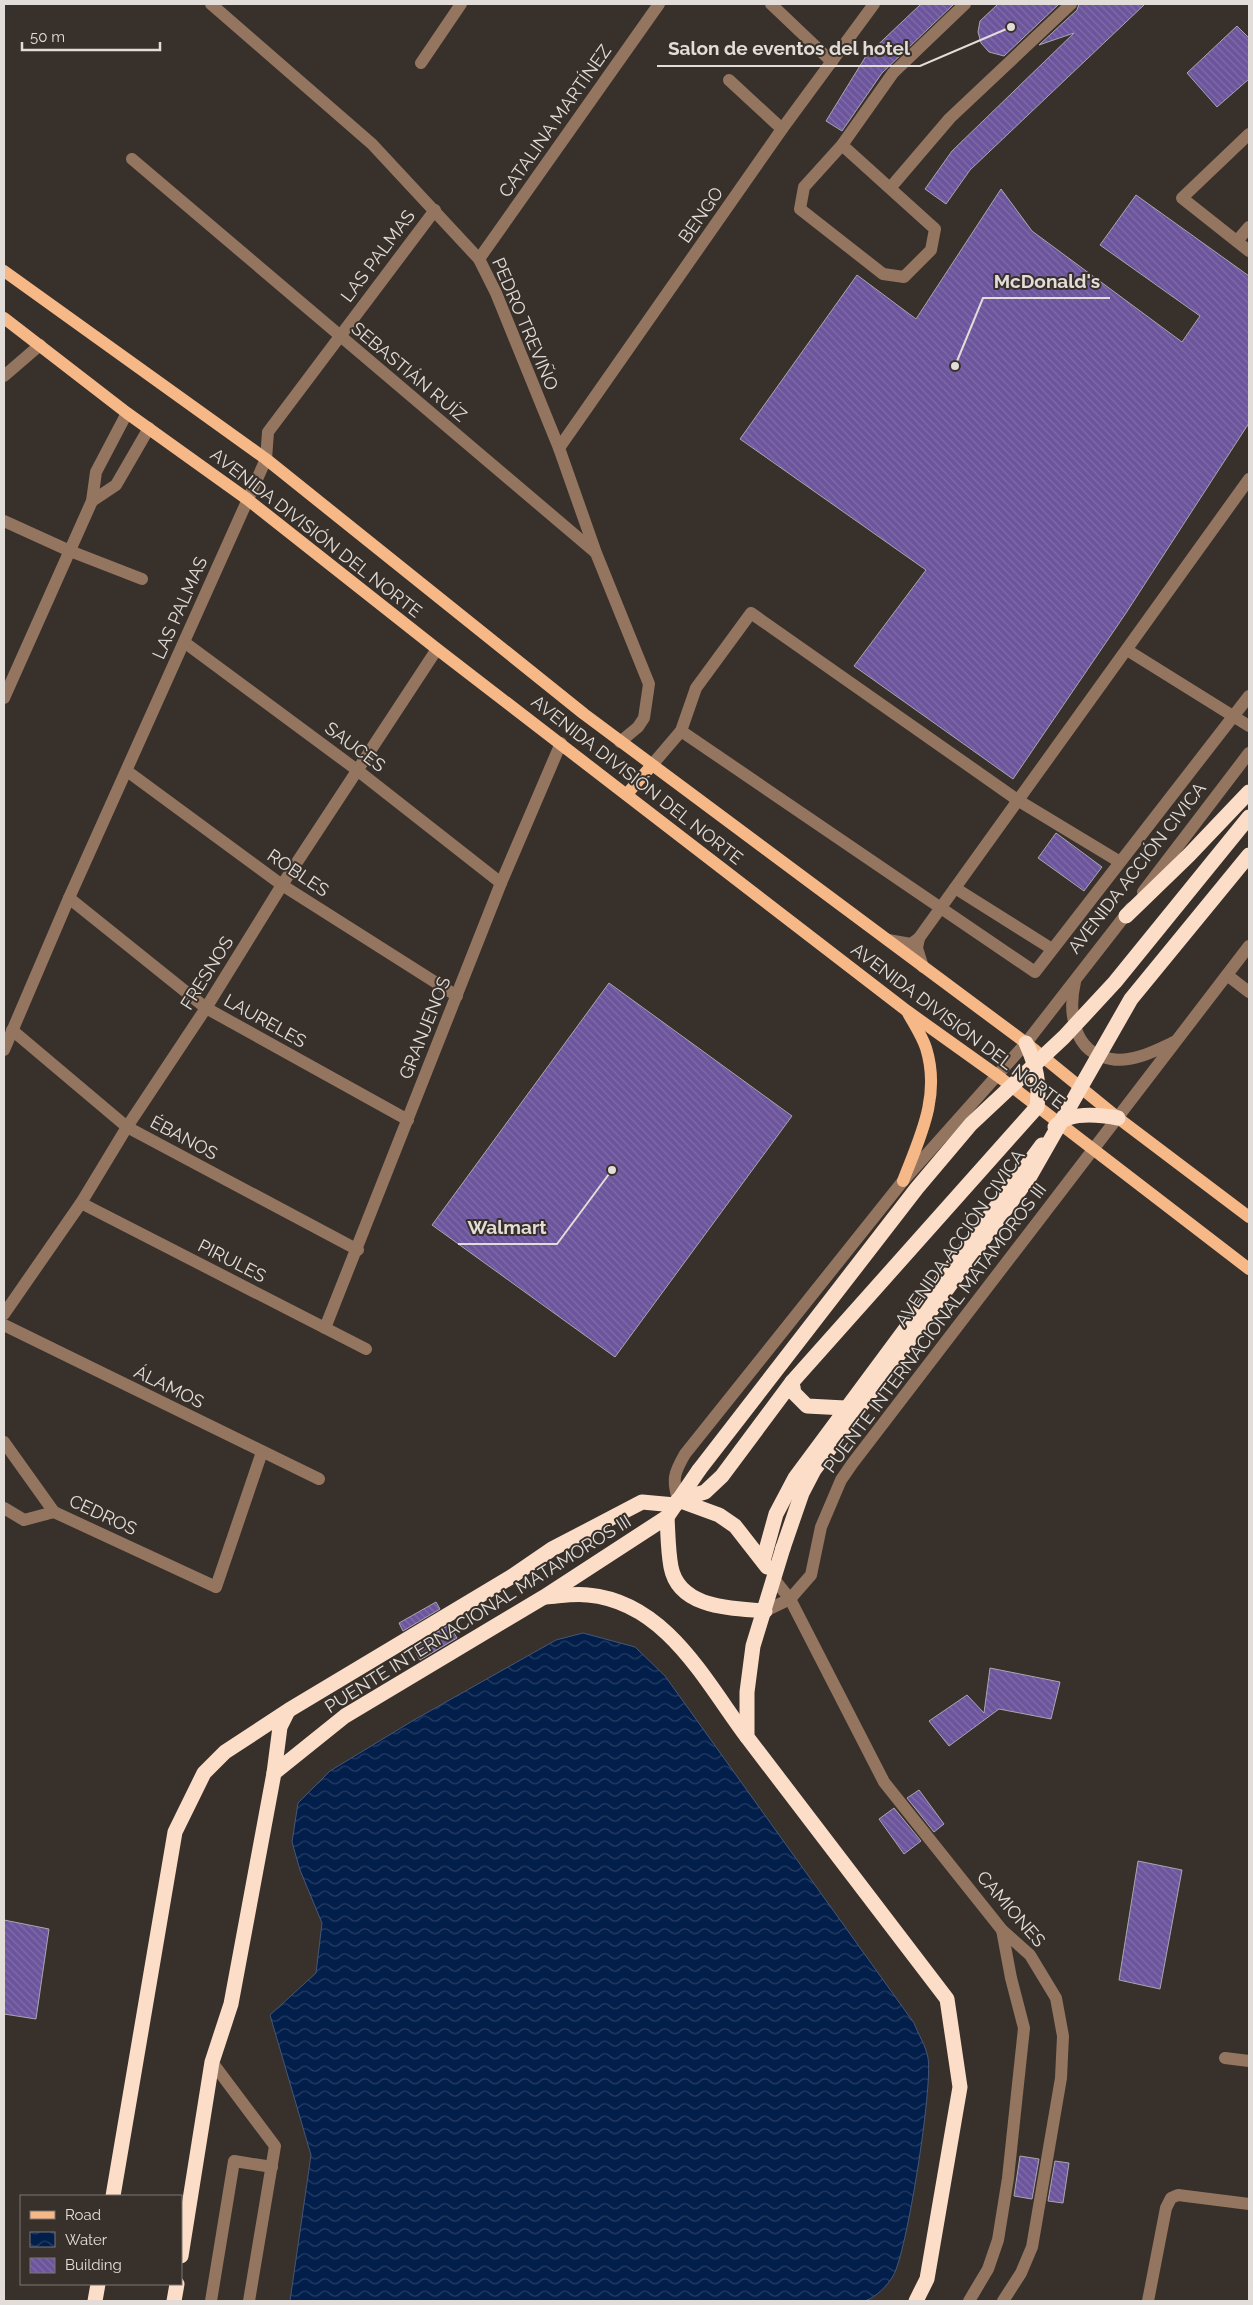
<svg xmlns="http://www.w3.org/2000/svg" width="1253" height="2305" font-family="Raleway,sans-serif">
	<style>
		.water { fill: url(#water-waves); stroke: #455776 }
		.building { fill: url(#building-back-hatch); stroke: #a8a6b0 }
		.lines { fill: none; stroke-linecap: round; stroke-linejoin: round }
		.minor { stroke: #94755f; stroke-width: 12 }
		.major { stroke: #f7b888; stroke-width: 12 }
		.highway { stroke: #fcdec8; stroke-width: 15 }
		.highway-bridge { stroke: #fcdec8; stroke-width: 15 }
		.labels { text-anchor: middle; stroke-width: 4; stroke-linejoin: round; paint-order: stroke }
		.street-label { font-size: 18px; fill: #e2ddd9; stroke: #38302a }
		.leader { fill: none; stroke: #e2ddd9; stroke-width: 2 }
		.callout-dot { fill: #e2ddd9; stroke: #38302a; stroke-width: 2 }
		.callout-label { font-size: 19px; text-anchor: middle; font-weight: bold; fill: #e2ddd9; stroke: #38302a; stroke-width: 4; stroke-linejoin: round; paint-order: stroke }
	</style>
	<defs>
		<pattern id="water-waves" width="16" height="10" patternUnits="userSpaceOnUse" patternTransform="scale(1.25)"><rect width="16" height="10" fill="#021e4b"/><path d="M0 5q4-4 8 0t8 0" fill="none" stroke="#273e64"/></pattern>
		<pattern id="building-back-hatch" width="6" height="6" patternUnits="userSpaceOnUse" patternTransform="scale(1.25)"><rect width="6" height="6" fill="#6c559c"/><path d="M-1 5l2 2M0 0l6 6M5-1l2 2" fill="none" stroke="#816da9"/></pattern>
	</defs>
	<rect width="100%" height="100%" fill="#38302a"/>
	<!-- water -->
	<path class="water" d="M583,1633l52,14 30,29 249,347c4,11 12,23 14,35 5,28 -21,195 -35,218 -6,10 -17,21 -28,25h-575l21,-146 -41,-140 46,-42 6,-50 -22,-53 -8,-28 6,-39 32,-32 84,-51 142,-80z"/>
	<!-- building -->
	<g class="building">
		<path d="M921,4h33l-72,69 -40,58 -16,-10 40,-65z"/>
		<path d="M998,4h61l-55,52 -15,-4 -8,-9 -3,-11 2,-11z"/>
		<path d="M1079,4h66l-175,166 -24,34 -21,-15 27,-38 122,-118 -35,12 38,-35z"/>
		<path d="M1237,26l12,12v41l-32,28 -30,-34z"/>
		<path d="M1001,189l31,42 150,111 18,-26 -100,-71 36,-50 113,81v147l-123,190 -113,166 -159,-113 72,-96 -186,-131 117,-164 59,44z"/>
		<path d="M1056,833l46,34 -18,24 -46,-33z"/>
		<path d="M609,983l183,133 -177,241 -183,-132z"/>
		<path d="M436,1602l4,7 -37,22 -4,-8z"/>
		<path d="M449,1625l8,13 -37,22 -7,-13z"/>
		<path d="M990,1668l70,14 -9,37 -52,-10 -50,37 -20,-25 38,-26 17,18z"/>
		<path d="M919,1790l25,34 -10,8 -27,-34z"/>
		<path d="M894,1808l27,33 -17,13 -25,-35z"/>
		<path d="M1138,1861l44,9 -22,119 -41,-9z"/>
		<path d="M4,1920l45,9 -13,90 -32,-5z"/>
		<path d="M1020,2156l19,3 -7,40 -18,-3z"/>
		<path d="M1055,2161l14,2 -6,40 -15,-2z"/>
	</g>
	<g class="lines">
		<!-- minor -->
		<g class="minor">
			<path d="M211,4l161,140 107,115 17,34 63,155 37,105 53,131 -5,34 -6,9 -18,15"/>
			<path d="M771,4l61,58"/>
			<path d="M421,63l40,-59"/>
			<path d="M729,80l53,49"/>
			<path d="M1249,134l-67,64 67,53"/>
			<path d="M842,145l93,84 -4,21 -27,27 -21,-3 -83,-65 4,-22 38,-42 51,-72 72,-69"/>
			<path d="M132,159l463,393"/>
			<path d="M891,187l59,-69 121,-114"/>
			<path d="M1237,241l12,-14"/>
			<path d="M479,259l180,-255"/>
			<path d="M4,376l36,-31"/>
			<path d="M559,448l223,-319 92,-125"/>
			<path d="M92,501l24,-16 33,-57"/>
			<path d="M4,521l66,30 72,28"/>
			<path d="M184,642l173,128 144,113"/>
			<path d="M1127,650l122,76"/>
			<path d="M4,698l88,-197 4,-29 31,-59"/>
			<path d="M681,731l354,241 214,-276"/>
			<path d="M652,765l29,-34 15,-43 55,-75 268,188 101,61"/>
			<path d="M127,771l155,114 175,111"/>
			<path d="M955,888l97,61"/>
			<path d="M1143,892l106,-139"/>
			<path d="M69,898l137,110 202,112"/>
			<path d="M919,938l-2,10 6,19"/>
			<path d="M888,940l23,4 8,-6 330,-459"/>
			<path d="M1227,975l22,17"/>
			<path d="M1075,982c-7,30 -2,71 36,77 21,4 44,-8 63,-17"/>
			<path d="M12,1030l115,97 231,123"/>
			<path d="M4,1050l65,-152 197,-439 2,-27 167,-222"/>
			<path d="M81,1203l285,146"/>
			<path d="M4,1314l77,-111 46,-76 79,-119 76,-123 155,-236"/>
			<path d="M4,1325l315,154"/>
			<path d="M325,1328l176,-445 60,-140"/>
			<path d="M4,1442l50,70 162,75 46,-135"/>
			<path d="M678,1500c-6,-21 -4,-27 7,-46l218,-273 123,-138 105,-135"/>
			<path d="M4,1508l20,12 30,-8"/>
			<path d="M774,1579l16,20 94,183 118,148 28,25 26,43 7,38 -2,42 -29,169 -11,26 -18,28"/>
			<path d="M765,1611l25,-12 21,-24 10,-48 20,-47 11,-16 397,-518"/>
			<path d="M1225,2058l24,3"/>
			<path d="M212,2062l63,84 -26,155"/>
			<path d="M211,2301l23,-140 38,6"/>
			<path d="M969,2301l19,-32 10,-29 10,-62 16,-150 -13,-50 -9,-48"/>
			<path d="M1148,2301l18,-93 5,-10 7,-3 71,9"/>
		</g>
		<!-- major -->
		<g class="major">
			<path d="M4,271l262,188 318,255 442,329 92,75 131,99"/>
			<path d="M4,318l123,95 120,86 190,150 470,362 91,65 251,193"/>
			<path d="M627,794l25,-29"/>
			<path d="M903,1181c17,-44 38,-85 23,-133 -4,-12 -12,-24 -18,-35"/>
		</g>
		<!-- highway -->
		<g class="highway">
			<path d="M1126,916l63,-61 60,-63"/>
			<path d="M1055,1127c13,-16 46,-12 63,-9"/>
			<path d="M792,1382l2,11 13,13 38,2"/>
			<path d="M678,1500l27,-8 17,-16 70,-94 245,-275c3,-24 -1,-42 -11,-64"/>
			<path d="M678,1500l41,15 16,11 32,41"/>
			<path d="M667,1517c1,17 1,34 4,50 8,42 62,41 94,44"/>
			<path d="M783,1548l-30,98 -6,46v45l200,262 13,88 -33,192 -11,22"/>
			<path d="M763,1561l13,-47 19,-36 247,-333"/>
			<path d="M546,1597c14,-1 29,-4 42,-2 78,7 117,86 159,142"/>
			<path d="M274,1773l6,-46 8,-16"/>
			<path d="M113,2196l62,-364 29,-59 21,-21 64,-42 222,-133 41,-28 90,-47 33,3"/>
			<path d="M181,2256l31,-194 19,-58 43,-231 71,-57 199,-119 123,-80 32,-47"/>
			<path d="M95,2301l3,-17"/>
			<path d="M174,2301l3,-17"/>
		</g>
		<!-- highway-bridge -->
		<g class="highway-bridge">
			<path d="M699,1470l218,-282 54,-64 93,-87 51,-55 134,-165"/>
			<path d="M783,1548l19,-55 12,-23 216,-294 101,-177 118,-144"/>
		</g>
	</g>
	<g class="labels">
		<!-- street labels -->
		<g class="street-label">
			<text transform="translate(555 121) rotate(-55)" y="6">CATALINA MARTÍNEZ</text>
			<text transform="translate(701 215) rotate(-55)" y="6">BENGO</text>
			<text transform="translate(378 256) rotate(-53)" y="6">LAS PALMAS</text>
			<text transform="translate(525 324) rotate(67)" y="6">PEDRO TREVIÑO</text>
			<text transform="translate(409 372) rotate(40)" y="6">SEBASTIÁN RUÍZ</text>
			<text transform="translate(316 533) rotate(38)" y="6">AVENIDA DIVISIÓN DEL NORTE</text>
			<text transform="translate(180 608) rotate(-66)" y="6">LAS PALMAS</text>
			<text transform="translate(355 747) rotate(37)" y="6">SAUCES</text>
			<text transform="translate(637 780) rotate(38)" y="6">AVENIDA DIVISIÓN DEL NORTE</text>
			<text transform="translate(1137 868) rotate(-52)" y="6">AVENIDA ACCIÓN CIVICA</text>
			<text transform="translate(298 873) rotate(34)" y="6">ROBLES</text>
			<text transform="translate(207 973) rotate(-58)" y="6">FRESNOS</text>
			<text transform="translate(265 1021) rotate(29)" y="6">LAURELES</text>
			<text transform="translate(958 1026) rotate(37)" y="6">AVENIDA DIVISIÓN DEL NORTE</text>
			<text transform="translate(425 1028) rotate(-68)" y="6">GRANJENOS</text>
			<text transform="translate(184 1138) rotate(28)" y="6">ÉBANOS</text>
			<text transform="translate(960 1238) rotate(-55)" y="6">AVENIDA ACCIÓN CIVICA</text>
			<text transform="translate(232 1261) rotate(27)" y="6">PIRULES</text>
			<text transform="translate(935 1328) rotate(-53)" y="6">PUENTE INTERNACIONAL MATAMOROS III</text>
			<text transform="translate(169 1387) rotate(26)" y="6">ÁLAMOS</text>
			<text transform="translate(103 1515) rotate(25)" y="6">CEDROS</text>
			<text transform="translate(478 1614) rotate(-32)" y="6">PUENTE INTERNACIONAL MATAMOROS III</text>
			<text transform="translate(1011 1909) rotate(49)" y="6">CAMIONES</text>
		</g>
	</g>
	<!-- callouts -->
	<path class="leader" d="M1011 27L920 66H657M955 366L983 298H1110M612 1170L557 1244H458"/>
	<g class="callout-dot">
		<circle cx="1011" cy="27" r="5"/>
		<circle cx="955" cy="366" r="5"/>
		<circle cx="612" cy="1170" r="5"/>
	</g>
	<g class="callout-label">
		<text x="789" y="55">Salon de eventos del hotel</text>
		<text x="1047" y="288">McDonald's</text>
		<text x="507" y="1234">Walmart</text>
	</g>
	<!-- border -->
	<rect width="1253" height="2305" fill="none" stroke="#e2ddd9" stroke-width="10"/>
	<!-- legend -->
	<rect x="20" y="2195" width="162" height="90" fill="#38302a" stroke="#7c7570"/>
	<rect x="30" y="2211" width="25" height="8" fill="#f7b888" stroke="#7c7570"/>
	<text x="65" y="2220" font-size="15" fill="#e2ddd9">Road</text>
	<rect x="30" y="2232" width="25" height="15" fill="url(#water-waves)" stroke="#7c7570"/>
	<text x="65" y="2245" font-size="15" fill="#e2ddd9">Water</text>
	<rect x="30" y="2258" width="25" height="15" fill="url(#building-back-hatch)" stroke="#7c7570"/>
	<text x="65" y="2270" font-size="15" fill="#e2ddd9">Building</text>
	<!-- scale -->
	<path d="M22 42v8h138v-8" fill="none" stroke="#e2ddd9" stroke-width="2.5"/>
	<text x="30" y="42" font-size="15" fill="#e2ddd9" stroke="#38302a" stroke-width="4" paint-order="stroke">50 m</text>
</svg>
